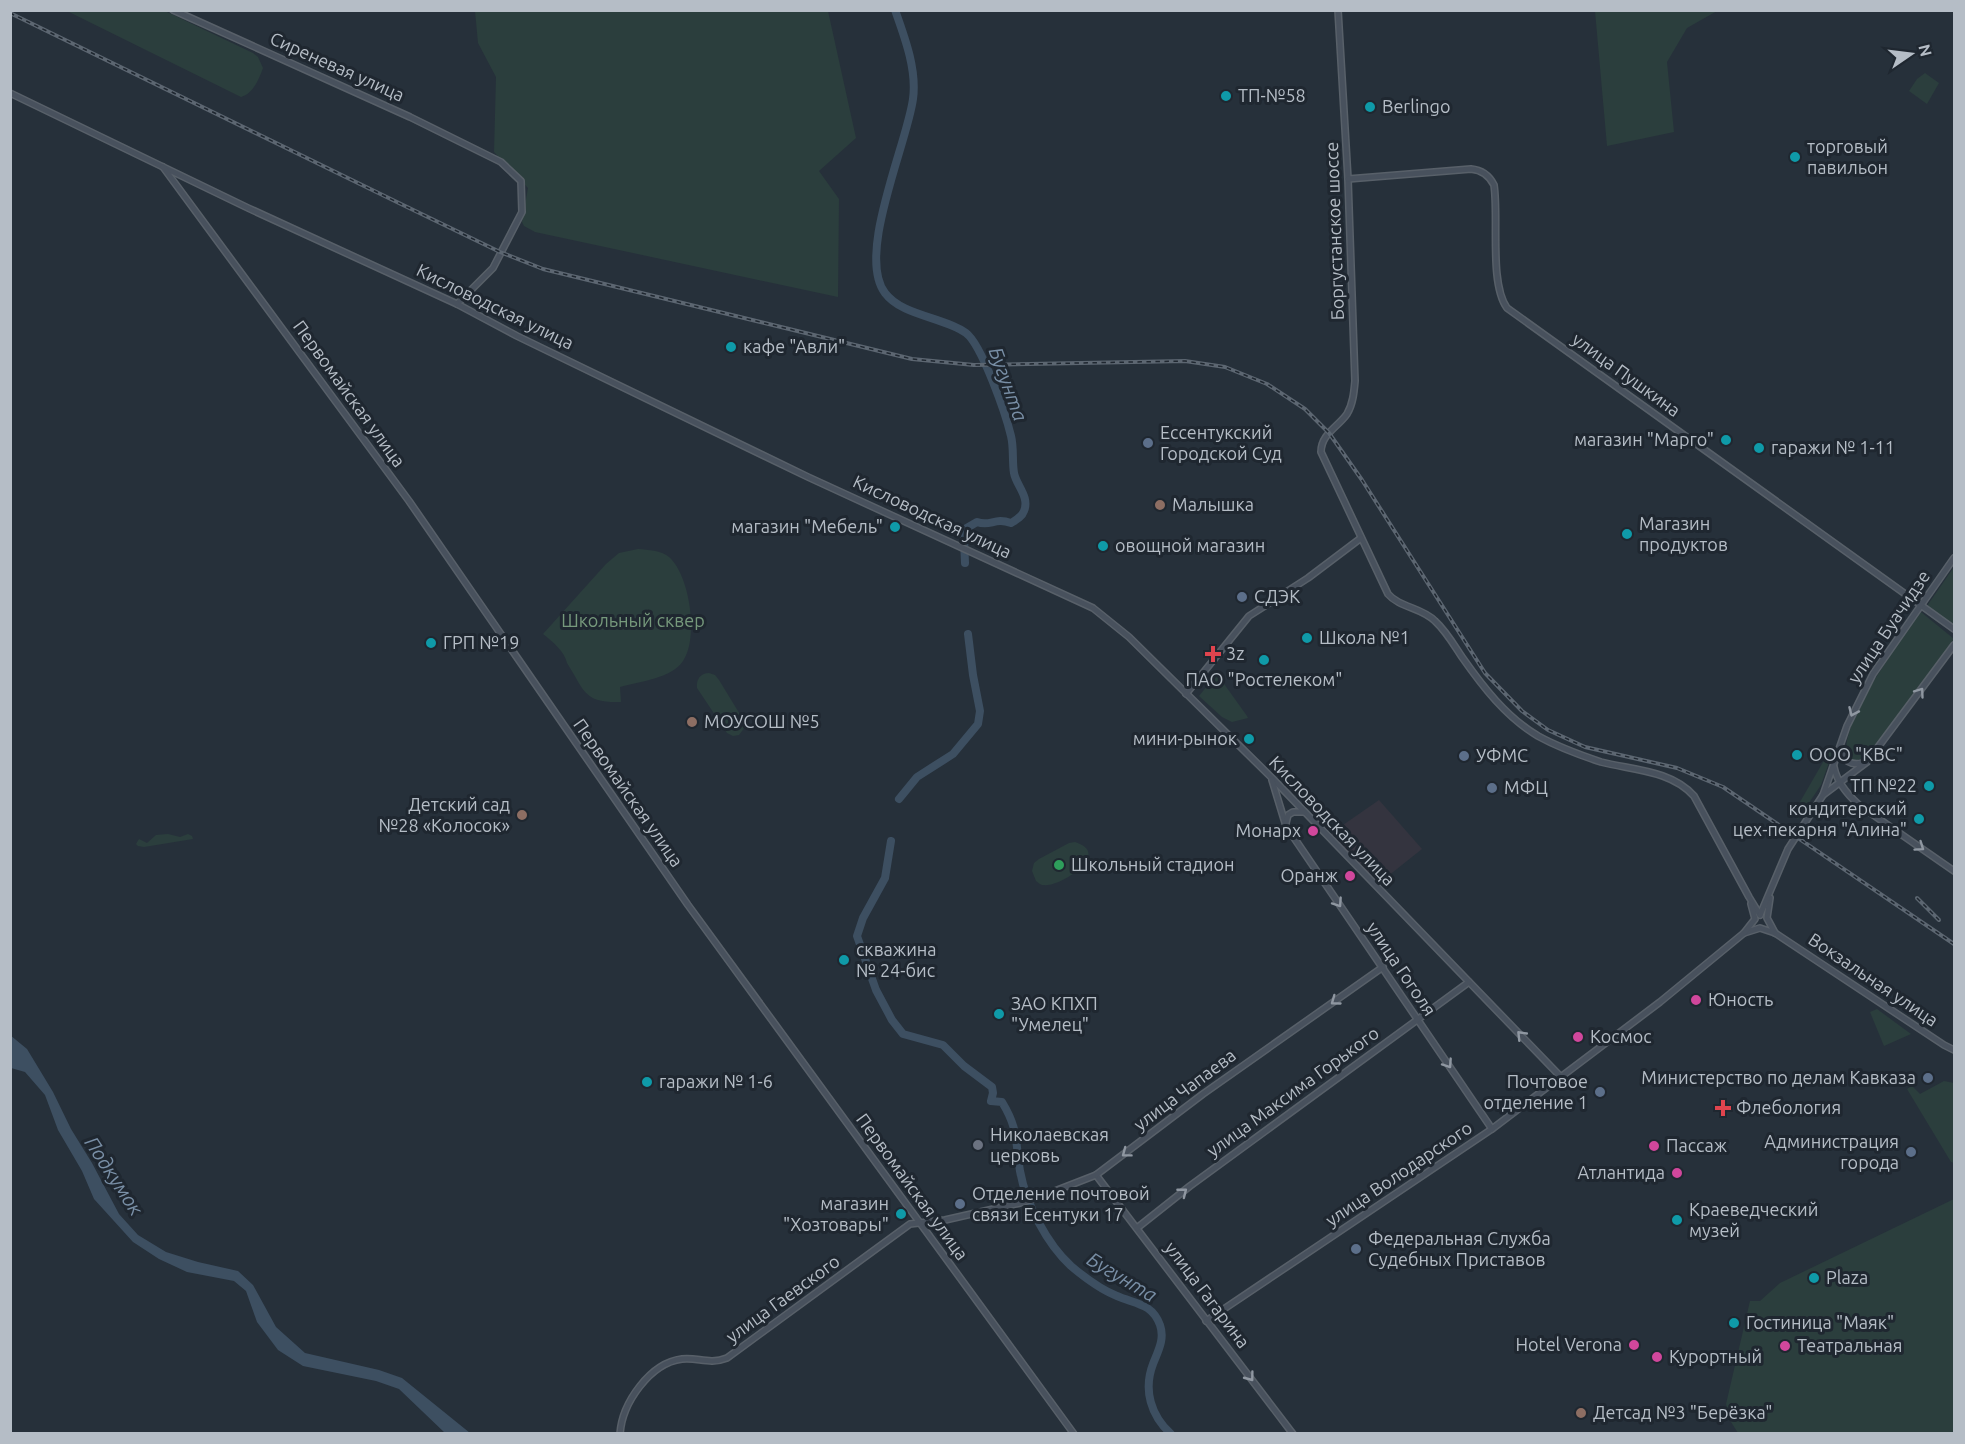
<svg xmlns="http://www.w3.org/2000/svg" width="1965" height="1444" font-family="Ubuntu,sans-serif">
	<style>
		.medical { fill: #34343f }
		.green { fill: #2b3e3d }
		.water { fill: #3d4f61 }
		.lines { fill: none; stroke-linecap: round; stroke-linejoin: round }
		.river { stroke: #3d4f61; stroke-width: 8 }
		.secondary-casing { stroke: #586069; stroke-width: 8 }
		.secondary { stroke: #48515d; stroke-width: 5 }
		.rail-casing { stroke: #5c6671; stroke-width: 4 }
		.rail { stroke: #1f2730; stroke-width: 1.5; stroke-dasharray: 4.5; stroke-linecap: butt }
		.oneway { stroke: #8f97a1 }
		.culture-dot { fill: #0f9aa8; stroke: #1f2730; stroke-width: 2 }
		.service-dot { fill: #5c6f8a; stroke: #1f2730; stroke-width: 2 }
		.education-dot { fill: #8d6e63; stroke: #1f2730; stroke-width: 2 }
		.health-dot { fill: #e0444e; stroke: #1f2730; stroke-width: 2 }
		.hotel-dot { fill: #d1479c; stroke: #1f2730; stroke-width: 2 }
		.leisure-dot { fill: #2e9e5b; stroke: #1f2730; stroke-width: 2 }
		.worship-dot { fill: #6b7280; stroke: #1f2730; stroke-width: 2 }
		.labels { text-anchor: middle; stroke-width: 6; stroke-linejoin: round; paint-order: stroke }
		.street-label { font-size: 18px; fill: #b5bdc6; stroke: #1f2730 }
		.poi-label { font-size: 18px; fill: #b5bdc6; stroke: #1f2730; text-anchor: start }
		.park-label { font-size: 18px; fill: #76997c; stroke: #1f2730 }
		.water-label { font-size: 20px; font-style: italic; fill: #798fa6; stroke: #1f2730 }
	</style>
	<rect width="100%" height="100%" fill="#26303a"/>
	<!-- medical -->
	<path class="medical" d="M1379,800l43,49 -44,35 -48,-50z"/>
	<!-- green -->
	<g class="green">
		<path d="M67,11h98l88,42 5,4 5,11c-4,11 -10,26 -22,29z"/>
		<path d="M475,11h353l28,127 -37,33 20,28 -1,98 -303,-65 -11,-6 -2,-4 6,-34 -34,-36 2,-75 -18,-34z"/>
		<path d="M1595,11h122l-30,17 -20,34 7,70 -67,14z"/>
		<path d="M1925,73l14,10 -12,21 -18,-13 8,-12z"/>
		<path d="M638,549c10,1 23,1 31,8 21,18 30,82 14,104 -12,18 -43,20 -63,26l1,15c-38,1 -36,-11 -54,-39 -2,-11 -15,-22 -24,-29l63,-70 13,-11z"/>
		<path d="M1954,567v60l-27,-21z"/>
		<path d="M1921,612l33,27 -79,110 -11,9 -9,3 -7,-3c-12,-33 53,-117 73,-146z"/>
		<path d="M709,673l6,2 4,5 25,41 1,6 -6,8 -6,1 -6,-3 -30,-45c-1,-8 3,-15 12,-15z"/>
		<path d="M1217,674l30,42 1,2 -16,4 -10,-5 -23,-21z"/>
		<path d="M1830,750l3,1 -12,34 -23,34 -5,-5z"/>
		<path d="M168,834l12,3 8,-3 4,2 1,3 -49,8 -6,-1 -2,-2 3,-5 8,4 9,-8z"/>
		<path d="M1075,842c39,12 -17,46 -31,43 -4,0 -5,-2 -8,-4l-4,-10 2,-8 5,-4 30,-16z"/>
		<path d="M1877,1009l34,25 -27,12 -14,-34z"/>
		<path d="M1944,1081l10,2v80l-3,-1 -44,-73 5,-3 8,8z"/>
		<path d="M1954,1199v234h-216l-7,-11 -5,-18 24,-103h10l20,-18z"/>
	</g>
	<!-- water -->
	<path class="water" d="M10,1035l17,14 26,43 18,37 21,34 27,51 19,21 28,17 32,10 40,9 15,14 23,42 29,26 74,17 23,8 68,55h-25l-46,-44 -23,-8 -73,-15 -25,-16 -21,-28 -11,-31 -12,-10 -47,-9 -28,-13 -26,-17 -39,-43 -12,-28 -24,-41 -13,-35 -20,-23 -14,-4z"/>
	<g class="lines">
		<!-- river -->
		<g class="river">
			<path d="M895,10c10,28 22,60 18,89 -6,45 -57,156 -28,194 17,23 59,24 81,40 16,12 40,82 45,103 3,12 1,25 3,37 2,12 16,24 10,38 -2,6 -8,9 -13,12 -17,-6 -20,4 -34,-1l-12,7 -1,11 1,23"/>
			<path d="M899,799l18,-22 36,-23 25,-30 2,-13 -7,-36 -5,-41"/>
			<path d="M891,841l-6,37 -22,40 -6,18 19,54 16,30 11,14 40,11 21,21 28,21 1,6 -2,8 11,1c17,28 13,39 18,69 6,33 27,73 51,95 13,11 31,24 46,30 18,8 35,7 43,29 5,14 -2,26 -7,39 -10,26 -2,52 18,70"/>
		</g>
		<defs>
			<g id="secondary">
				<path d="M173,10l237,107 91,45 20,19 1,31 -29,56 -36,36"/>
				<path d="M1338,10l10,169 7,202c-1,11 -2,23 -8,33 -9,13 -26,20 -26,38l67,142c12,14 33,13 47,27 11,10 19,24 27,36 21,30 44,60 76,79 20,11 42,19 63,26 31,8 70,8 93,34l55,101 11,18"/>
				<path d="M10,93l238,115 209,96 60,32 291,141 285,131 36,29 143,141 289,299"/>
				<path d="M163,167l246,334 279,404 386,529"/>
				<path d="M1348,179l123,-10c11,1 18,6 23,16 5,32 -5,98 13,123l447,321"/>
				<path d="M1186,694l63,-78 59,-38 53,-40"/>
				<path d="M1841,750c3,11 10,16 21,13"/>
				<path d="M1834,767c3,16 14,28 25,38l95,66"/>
				<path d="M1272,780l14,46 206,303"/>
				<path d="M1823,795l44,-33 87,-117"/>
				<path d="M1286,823l2,-8 5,-3h11"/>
				<path d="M1770,898l-3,20 8,15"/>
				<path d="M1760,915l28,-66 35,-54 24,-69 26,-52 81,-116"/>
				<path d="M1744,933l16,-5 15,5 169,112 10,5"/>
				<path d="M1096,1175l197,259"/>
				<path d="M1137,1228l53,-42 279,-204"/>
				<path d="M1206,1321l286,-192 168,-127 84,-69 11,-14 -4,-15"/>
				<path d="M620,1434c2,-31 30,-71 62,-75 16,-2 27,6 45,-1l183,-134 35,-4 75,-17 22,-7 54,-21 107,-81 180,-127"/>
			</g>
		</defs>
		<!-- secondary casing -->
		<use href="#secondary" class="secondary-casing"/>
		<!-- secondary -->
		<use href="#secondary" class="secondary"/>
		<defs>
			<g id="rail">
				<path d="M10,13l393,192 97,47 43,17 369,90 62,6 211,-4 40,6 42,17 38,25 24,24 33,47 123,193 37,38 26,19 37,17 92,21 46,19 231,157"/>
				<path d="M1917,898l22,22"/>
			</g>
		</defs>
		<!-- rail casing -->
		<use href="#rail" class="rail-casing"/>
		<!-- rail -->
		<use href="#rail" class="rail"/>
	</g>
	<!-- one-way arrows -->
	<defs><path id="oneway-chevron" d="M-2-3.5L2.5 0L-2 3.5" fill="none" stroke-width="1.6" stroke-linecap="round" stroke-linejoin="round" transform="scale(1.5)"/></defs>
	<g class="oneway">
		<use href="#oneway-chevron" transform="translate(1920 692) rotate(-54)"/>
		<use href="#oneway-chevron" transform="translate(1853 712) rotate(114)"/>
		<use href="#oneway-chevron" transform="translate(1920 847) rotate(35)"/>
		<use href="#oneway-chevron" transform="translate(1338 903) rotate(56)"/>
		<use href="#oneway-chevron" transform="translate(1335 1001) rotate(144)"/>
		<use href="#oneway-chevron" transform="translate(1521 1035) rotate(-134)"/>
		<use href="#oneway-chevron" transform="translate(1448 1064) rotate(56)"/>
		<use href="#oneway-chevron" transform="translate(1126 1153) rotate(143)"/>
		<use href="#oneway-chevron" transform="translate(1183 1192) rotate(-38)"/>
		<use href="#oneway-chevron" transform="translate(1250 1377) rotate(53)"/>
	</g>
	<!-- markers -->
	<g class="culture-dot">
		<circle cx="1226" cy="96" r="6"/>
		<circle cx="1370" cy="107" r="6"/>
		<circle cx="1795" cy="157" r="6"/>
		<circle cx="731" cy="347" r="6"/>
		<circle cx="1726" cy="440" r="6"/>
		<circle cx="1759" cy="448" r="6"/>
		<circle cx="895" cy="527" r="6"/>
		<circle cx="1627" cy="534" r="6"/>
		<circle cx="1103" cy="546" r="6"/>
		<circle cx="1307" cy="638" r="6"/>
		<circle cx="431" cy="643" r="6"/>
		<circle cx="1264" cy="660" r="6"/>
		<circle cx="1249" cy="739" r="6"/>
		<circle cx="1797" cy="755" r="6"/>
		<circle cx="1929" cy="786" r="6"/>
		<circle cx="1919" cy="819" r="6"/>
		<circle cx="844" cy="960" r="6"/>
		<circle cx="999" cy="1014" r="6"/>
		<circle cx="647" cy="1082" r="6"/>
		<circle cx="901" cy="1214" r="6"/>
		<circle cx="1677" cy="1220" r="6"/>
		<circle cx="1814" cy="1278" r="6"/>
		<circle cx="1734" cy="1323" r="6"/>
	</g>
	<g class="service-dot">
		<circle cx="1148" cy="443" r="6"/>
		<circle cx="1242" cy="597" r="6"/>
		<circle cx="1464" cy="756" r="6"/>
		<circle cx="1492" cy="788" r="6"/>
		<circle cx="1928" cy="1078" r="6"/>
		<circle cx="1600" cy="1092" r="6"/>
		<circle cx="1911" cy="1152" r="6"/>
		<circle cx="960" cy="1204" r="6"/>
		<circle cx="1356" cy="1249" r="6"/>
	</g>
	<g class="education-dot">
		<circle cx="1160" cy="505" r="6"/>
		<circle cx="692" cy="722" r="6"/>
		<circle cx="522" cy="815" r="6"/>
		<circle cx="1581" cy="1413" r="6"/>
	</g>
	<g class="health-dot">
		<path d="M1210 645h6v6h6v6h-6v6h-6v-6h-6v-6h6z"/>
		<path d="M1720 1099h6v6h6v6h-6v6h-6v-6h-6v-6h6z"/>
	</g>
	<g class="hotel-dot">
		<circle cx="1313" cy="831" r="6"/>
		<circle cx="1350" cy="876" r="6"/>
		<circle cx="1696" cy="1000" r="6"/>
		<circle cx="1578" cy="1037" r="6"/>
		<circle cx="1654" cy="1146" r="6"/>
		<circle cx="1677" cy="1173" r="6"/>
		<circle cx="1634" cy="1345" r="6"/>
		<circle cx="1785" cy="1346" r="6"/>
		<circle cx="1657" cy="1357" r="6"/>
	</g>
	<circle class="leisure-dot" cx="1059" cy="865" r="6"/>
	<circle class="worship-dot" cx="978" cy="1145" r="6"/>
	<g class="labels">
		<!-- street labels -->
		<g class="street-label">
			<text transform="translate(337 67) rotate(24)" y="6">Сиреневая улица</text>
			<text transform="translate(1335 231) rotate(-92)" y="6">Боргустанское шоссе</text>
			<text transform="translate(495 307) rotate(26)" y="6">Кисловодская улица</text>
			<text transform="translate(1626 375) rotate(36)" y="6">улица Пушкина</text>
			<text transform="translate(349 394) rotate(54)" y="6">Первомайская улица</text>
			<text transform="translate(932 517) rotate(25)" y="6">Кисловодская улица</text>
			<text transform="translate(1889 627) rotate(-56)" y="6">улица Буачидзе</text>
			<text transform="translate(628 793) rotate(55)" y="6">Первомайская улица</text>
			<text transform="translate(1332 821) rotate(46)" y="6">Кисловодская улица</text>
			<text transform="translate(1401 969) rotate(56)" y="6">улица Гоголя</text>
			<text transform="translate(1873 980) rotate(34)" y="6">Вокзальная улица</text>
			<text transform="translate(1185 1090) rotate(-37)" y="6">улица Чапаева</text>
			<text transform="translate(1293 1092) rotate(-36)" y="6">улица Максима Горького</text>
			<text transform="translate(1399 1174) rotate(-34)" y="6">улица Володарского</text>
			<text transform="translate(912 1187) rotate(54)" y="6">Первомайская улица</text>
			<text transform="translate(1207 1295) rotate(53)" y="6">улица Гагарина</text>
			<text transform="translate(783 1299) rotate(-36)" y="6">улица Гаевского</text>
		</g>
		<!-- poi labels -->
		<g class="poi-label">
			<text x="1238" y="102">ТП-№58</text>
			<text x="1382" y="113">Berlingo</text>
			<text x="1807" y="153">торговый<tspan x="1807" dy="21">павильон</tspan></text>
			<text x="743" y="353">кафе "Авли"</text>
			<text x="1160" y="439">Ессентукский<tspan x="1160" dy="21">Городской Суд</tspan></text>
			<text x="1714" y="446" text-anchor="end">магазин "Марго"</text>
			<text x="1771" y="454">гаражи № 1-11</text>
			<text x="1172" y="511">Малышка</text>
			<text x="1639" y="530">Магазин<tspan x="1639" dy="21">продуктов</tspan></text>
			<text x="883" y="533" text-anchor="end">магазин "Мебель"</text>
			<text x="1115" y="552">овощной магазин</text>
			<text x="1254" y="603">СДЭК</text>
			<text x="1319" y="644">Школа №1</text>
			<text x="443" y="649">ГРП №19</text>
			<text x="1226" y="660">3z</text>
			<text x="1264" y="686" text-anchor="middle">ПАО "Ростелеком"</text>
			<text x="704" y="728">МОУСОШ №5</text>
			<text x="1237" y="745" text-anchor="end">мини-рынок</text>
			<text x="1809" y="761">ООО "КВС"</text>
			<text x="1476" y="762">УФМС</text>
			<text x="1917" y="792" text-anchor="end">ТП №22</text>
			<text x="1504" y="794">МФЦ</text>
			<text x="510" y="811" text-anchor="end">Детский сад<tspan x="510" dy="21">№28 «Колосок»</tspan></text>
			<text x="1907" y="815" text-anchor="end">кондитерский<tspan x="1907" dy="21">цех-пекарня "Алина"</tspan></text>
			<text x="1301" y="837" text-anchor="end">Монарх</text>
			<text x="1071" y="871">Школьный стадион</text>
			<text x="1338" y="882" text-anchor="end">Оранж</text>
			<text x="856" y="956">скважина<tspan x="856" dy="21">№ 24-бис</tspan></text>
			<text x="1708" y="1006">Юность</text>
			<text x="1011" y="1010">ЗАО КПХП<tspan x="1011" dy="21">"Умелец"</tspan></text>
			<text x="1590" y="1043">Космос</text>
			<text x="1916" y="1084" text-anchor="end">Министерство по делам Кавказа</text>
			<text x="659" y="1088">гаражи № 1-6</text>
			<text x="1588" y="1088" text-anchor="end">Почтовое<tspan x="1588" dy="21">отделение 1</tspan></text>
			<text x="1736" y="1114">Флебология</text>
			<text x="990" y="1141">Николаевская<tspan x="990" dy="21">церковь</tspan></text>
			<text x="1899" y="1148" text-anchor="end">Администрация<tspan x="1899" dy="21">города</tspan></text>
			<text x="1666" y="1152">Пассаж</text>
			<text x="1665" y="1179" text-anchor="end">Атлантида</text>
			<text x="972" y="1200">Отделение почтовой<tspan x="972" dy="21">связи Есентуки 17</tspan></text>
			<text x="889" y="1210" text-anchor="end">магазин<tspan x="889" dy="21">"Хозтовары"</tspan></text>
			<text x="1689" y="1216">Краеведческий<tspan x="1689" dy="21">музей</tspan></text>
			<text x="1368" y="1245">Федеральная Служба<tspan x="1368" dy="21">Судебных Приставов</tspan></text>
			<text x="1826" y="1284">Plaza</text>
			<text x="1746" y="1329">Гостиница "Маяк"</text>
			<text x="1622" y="1351" text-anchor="end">Hotel Verona</text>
			<text x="1797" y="1352">Театральная</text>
			<text x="1669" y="1363">Курортный</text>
			<text x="1593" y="1419">Детсад №3 "Берёзка"</text>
		</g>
		<!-- park labels -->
		<g class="park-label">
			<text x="633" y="627">Школьный сквер</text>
		</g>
		<!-- water labels -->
		<g class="water-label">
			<text transform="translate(1008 384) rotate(70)" y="7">Бугунта</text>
			<text transform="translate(114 1176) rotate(57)" y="7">Подкумок</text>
			<text transform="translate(1122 1277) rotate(31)" y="7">Бугунта</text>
		</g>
	</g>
	<!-- border -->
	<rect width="1965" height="1444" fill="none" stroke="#b5bdc6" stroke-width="24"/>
	<!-- north arrow -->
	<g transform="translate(1911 54) rotate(76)" stroke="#1f2730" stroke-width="4.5" paint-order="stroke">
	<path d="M0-4.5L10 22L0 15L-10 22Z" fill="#b5bdc6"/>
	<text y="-9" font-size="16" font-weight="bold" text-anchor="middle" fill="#b5bdc6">N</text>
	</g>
</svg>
